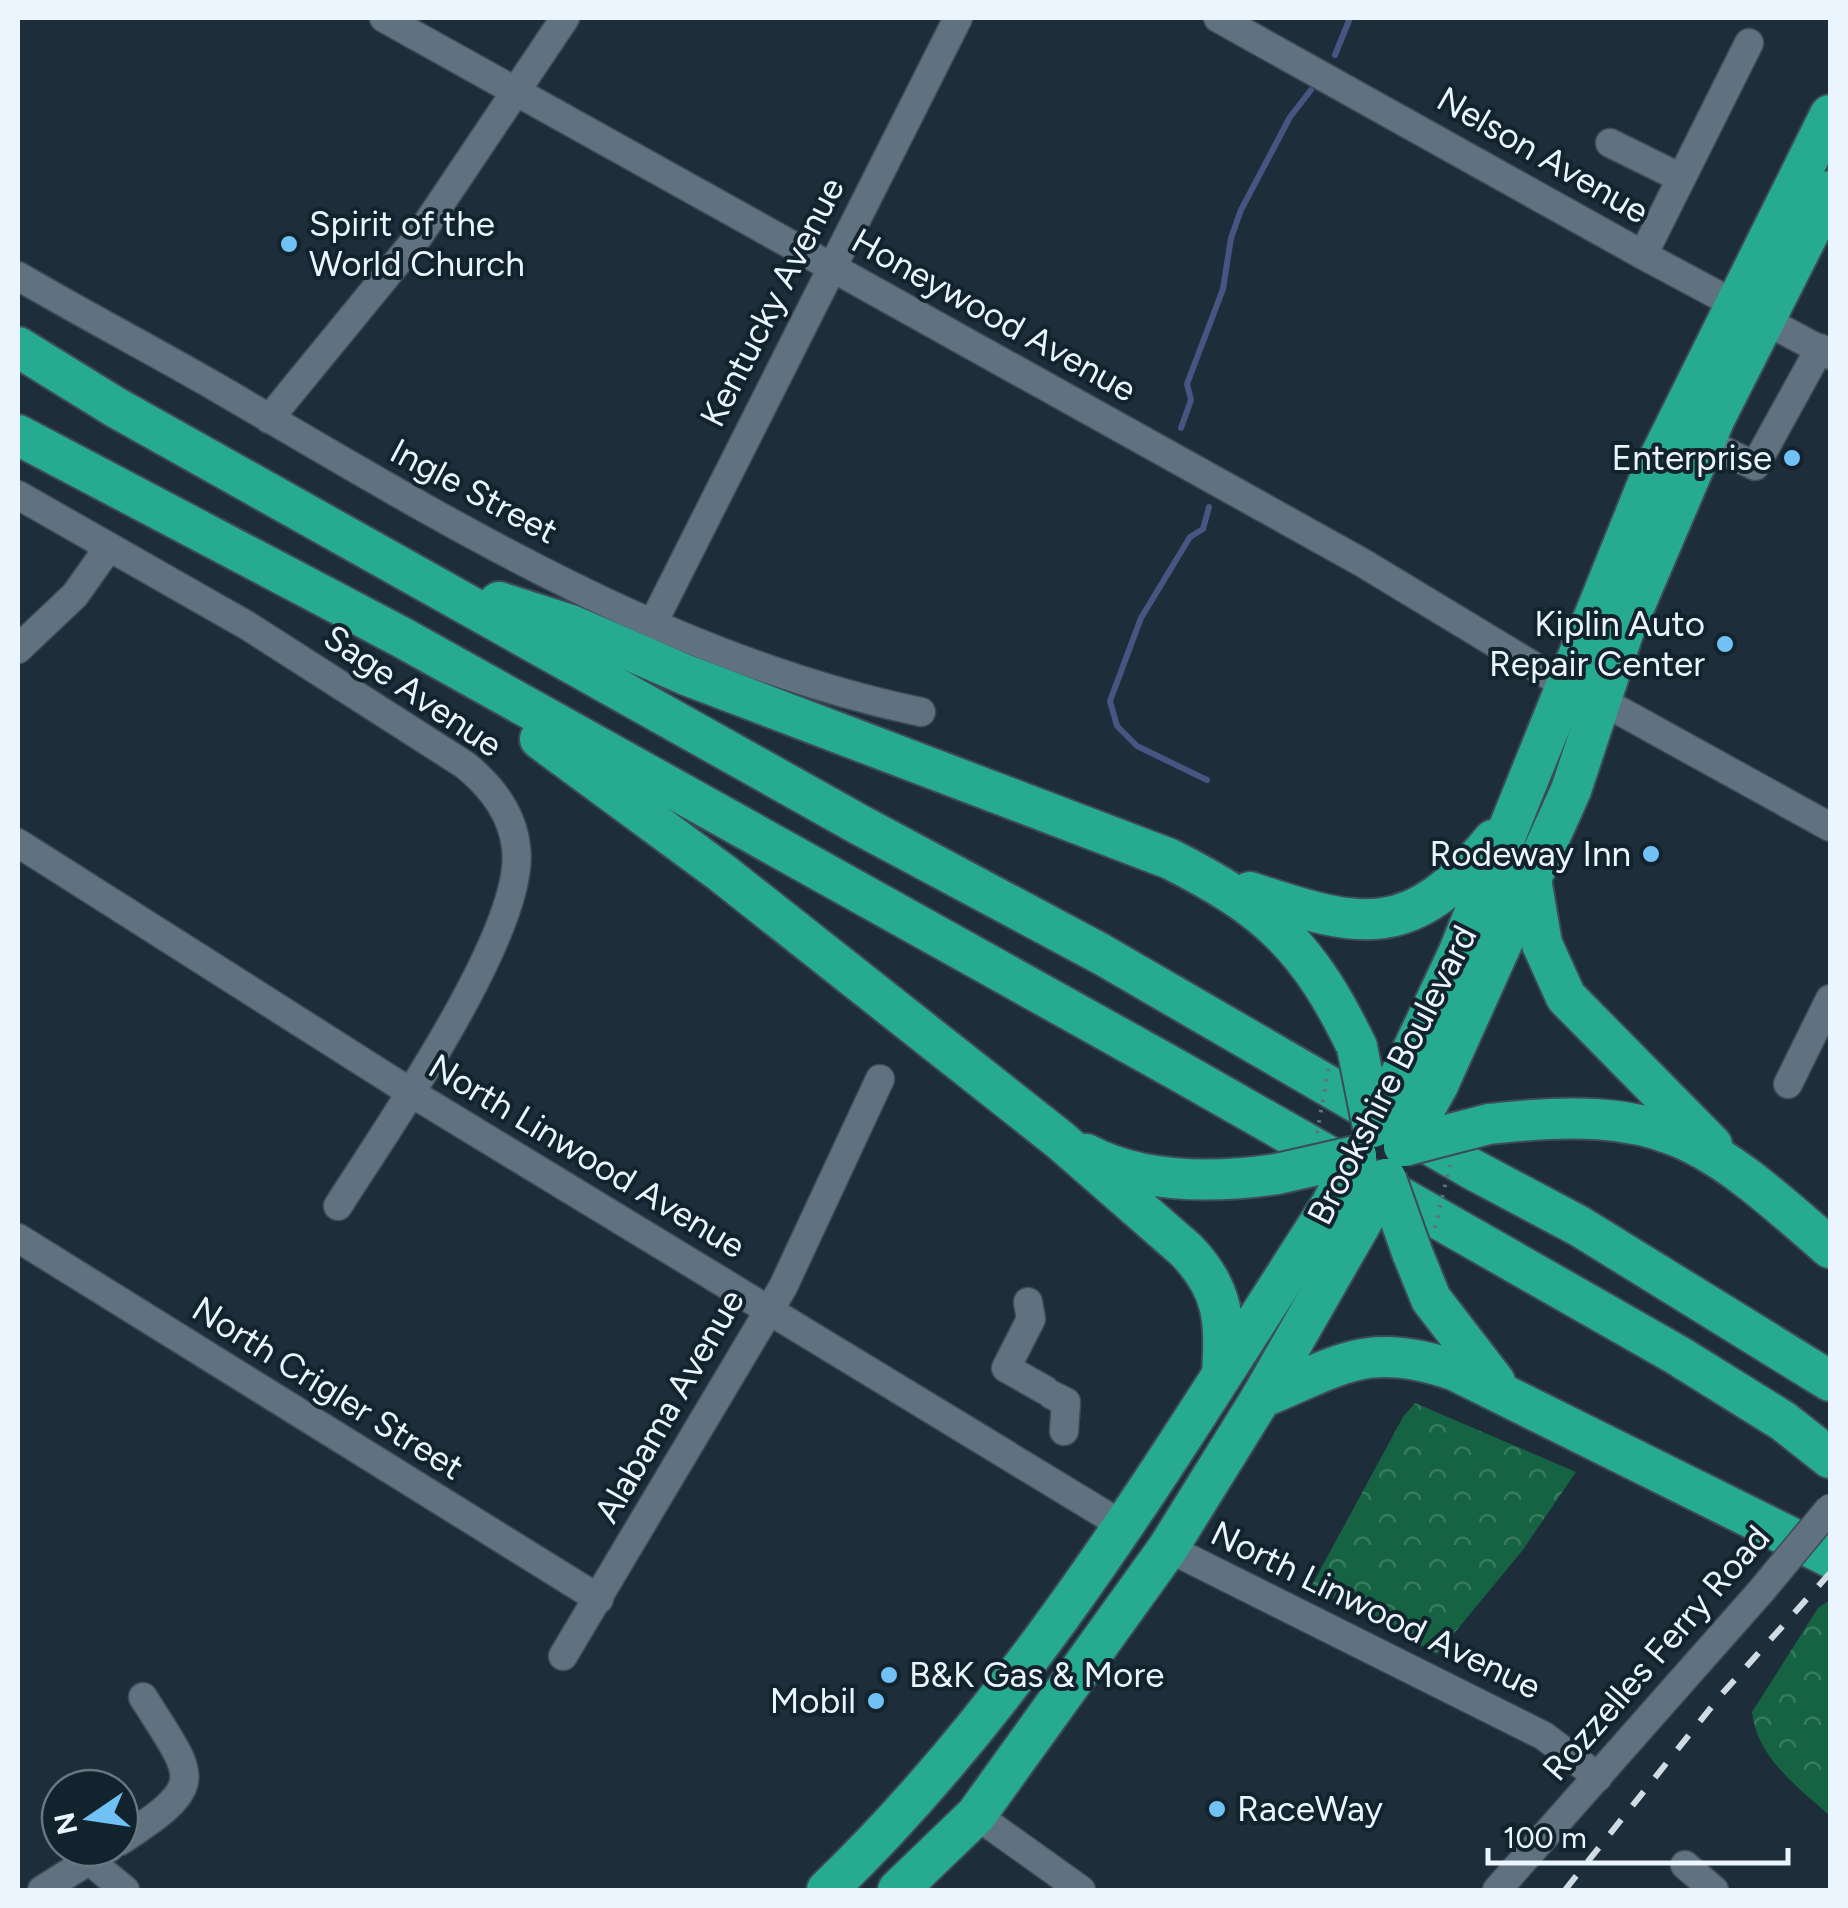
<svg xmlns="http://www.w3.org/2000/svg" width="1848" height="1908" font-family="Figtree,sans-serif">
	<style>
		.forest { fill: url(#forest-crowns) }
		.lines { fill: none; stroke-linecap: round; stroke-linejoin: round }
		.stream { stroke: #465581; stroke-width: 6 }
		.minor-casing { stroke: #3d4b55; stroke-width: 31 }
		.highway-casing { stroke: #3d4b55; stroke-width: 44 }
		.minor { stroke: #607280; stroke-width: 28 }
		.highway { stroke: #27ab90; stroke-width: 40 }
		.rail { stroke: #d0dbe3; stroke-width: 6; stroke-dasharray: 18 18; stroke-linecap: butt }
		.minor-bridge-casing { stroke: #3d4b55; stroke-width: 31; stroke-linecap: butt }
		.highway-bridge-casing { stroke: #3d4b55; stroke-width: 44; stroke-linecap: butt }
		.path-bridge { stroke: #62707b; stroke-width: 4; stroke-dasharray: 2.5 8; stroke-linecap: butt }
		.minor-bridge { stroke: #607280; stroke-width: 28 }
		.highway-bridge { stroke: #27ab90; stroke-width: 40 }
		.poi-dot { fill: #71c1f5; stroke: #13232e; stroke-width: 4 }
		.labels { text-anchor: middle; stroke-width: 8; stroke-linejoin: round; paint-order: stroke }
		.street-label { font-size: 35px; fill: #ebf5fd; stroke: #13232e }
		.poi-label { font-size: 35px; fill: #ebf5fd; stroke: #13232e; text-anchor: end }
	</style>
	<defs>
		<pattern id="forest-crowns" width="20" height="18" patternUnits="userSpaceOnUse" patternTransform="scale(2.5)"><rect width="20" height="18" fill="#166343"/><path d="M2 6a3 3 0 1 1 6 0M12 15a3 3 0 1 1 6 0" fill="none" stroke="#387a5f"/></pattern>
	</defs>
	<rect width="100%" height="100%" fill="#1d2d39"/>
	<!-- forest -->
	<g class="forest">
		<path d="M1415,1403l161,69 -54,79 -85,103 -126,-67 92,-170z"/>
		<path d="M1830,1600v216c-32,-29 -73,-58 -78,-104l66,-104z"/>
	</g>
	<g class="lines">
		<!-- stream -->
		<g class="stream">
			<path d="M1335,55l15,-37"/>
			<path d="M1181,428l10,-28 -4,-16 36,-95 8,-51 10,-28 49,-93 21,-27"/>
			<path d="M1207,780l-70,-34 -20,-20 -7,-25 31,-83 49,-81 13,-8 6,-22"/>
		</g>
		<defs>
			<g id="minor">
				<path d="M384,18l979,545 200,121"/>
				<path d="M1218,18l425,237 187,100"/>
				<path d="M1610,143l71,35"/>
				<path d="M1643,255l106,-212"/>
				<path d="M18,276c65,38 132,73 198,111 223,130 450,272 705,325"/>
				<path d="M269,419l149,-182 147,-219"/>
				<path d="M1704,441l51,25 65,-118"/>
				<path d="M18,495l230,131 217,139c26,21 47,47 51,82 12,81 -132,286 -178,359"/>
				<path d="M654,621l304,-603"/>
				<path d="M18,649l57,-54 34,-48"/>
				<path d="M1602,701l228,126"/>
				<path d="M18,843l392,249 712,433"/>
				<path d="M1788,1084l42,-85"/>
				<path d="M18,1238l581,361"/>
				<path d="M1028,1302l3,17 -25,49 39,22"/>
				<path d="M1052,1395l14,7 -2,29"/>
				<path d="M1168,1548l376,188 54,41"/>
				<path d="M563,1656l220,-369 97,-208"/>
				<path d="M976,1815l105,75"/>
				<path d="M120,1841c89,-58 75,-61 23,-144"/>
				<path d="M90,1861l35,29"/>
				<path d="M1685,1865l29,25"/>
				<path d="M42,1890l67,-42"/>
				<path d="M1497,1890l265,-300"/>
			</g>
			<g id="highway">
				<path d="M18,347l97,60 745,418 241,129 369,214 109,58 251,155"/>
				<path d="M18,435l385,203 776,433 498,284 106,66 47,37"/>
				<path d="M499,602l72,23 115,50 484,184c99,50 139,88 187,188"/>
				<path d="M540,739l182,134 338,267 126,110c38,39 40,72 36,124"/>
				<path d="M1531,879l11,65 24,53 146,148"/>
				<path d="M1250,892c113,38 161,49 243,-52"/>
				<path d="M1405,1066l53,-112 194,-481 178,-358"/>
				<path d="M1438,1085l133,-295 52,-157 92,-215 115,-227"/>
				<path d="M1489,1124c175,-20 215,13 341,124"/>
				<path d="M1086,1154c57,30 129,29 191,20"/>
				<path d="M1412,1252l19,47 64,83"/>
				<path d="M1261,1398c80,-33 107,-58 195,-27l374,186"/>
				<path d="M827,1890c205,-197 350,-448 504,-685"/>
				<path d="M898,1890l78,-75 192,-267 93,-150 99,-173"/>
			</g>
		</defs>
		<!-- minor casing -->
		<use href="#minor" class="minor-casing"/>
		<!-- highway casing -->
		<use href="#highway" class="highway-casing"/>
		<!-- minor -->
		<use href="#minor" class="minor"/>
		<!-- highway -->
		<use href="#highway" class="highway"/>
		<!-- rail -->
		<path class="rail" d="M1565,1890l156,-195 109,-122"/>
		<defs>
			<path id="minor-bridge" d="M1762,1590l68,-82"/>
			<g id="highway-bridge">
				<path d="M1357,1047l16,80"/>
				<path d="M1373,1127l32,-61"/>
				<path d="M1404,1146l85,-22"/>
				<path d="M1404,1146l34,-61"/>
				<path d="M1277,1174l79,-18"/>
				<path d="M1386,1179l26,73"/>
				<path d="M1331,1205l25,-49"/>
				<path d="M1360,1225l26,-46"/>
			</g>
		</defs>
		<!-- minor-bridge casing -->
		<use href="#minor-bridge" class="minor-bridge-casing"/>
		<!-- highway-bridge casing -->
		<use href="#highway-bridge" class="highway-bridge-casing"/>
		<!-- path-bridge -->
		<g class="path-bridge">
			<path d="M1317,1133l12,-67"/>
			<path d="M1435,1228l15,-63"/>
		</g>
		<!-- minor-bridge -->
		<use href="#minor-bridge" class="minor-bridge"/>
		<!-- highway-bridge -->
		<use href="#highway-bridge" class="highway-bridge"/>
	</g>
	<!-- markers -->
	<g class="poi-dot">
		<circle cx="289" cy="244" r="10"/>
		<circle cx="1792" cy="458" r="10"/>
		<circle cx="1725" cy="644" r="10"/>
		<circle cx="1651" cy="854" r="10"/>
		<circle cx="889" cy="1675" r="10"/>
		<circle cx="876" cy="1701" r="10"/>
		<circle cx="1217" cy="1809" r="10"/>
	</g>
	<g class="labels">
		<!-- street labels -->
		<g class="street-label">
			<text transform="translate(1543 155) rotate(30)" y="12">Nelson Avenue</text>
			<text transform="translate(772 302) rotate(-63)" y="12">Kentucky Avenue</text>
			<text transform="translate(994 315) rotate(29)" y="12">Honeywood Avenue</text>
			<text transform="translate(474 491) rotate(28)" y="12">Ingle Street</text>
			<text transform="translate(413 691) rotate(34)" y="12">Sage Avenue</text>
			<text transform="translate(1392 1075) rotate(-63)" y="12">Brookshire Boulevard</text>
			<text transform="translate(587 1156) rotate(31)" y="12">North Linwood Avenue</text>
			<text transform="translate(328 1388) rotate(32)" y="12">North Crigler Street</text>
			<text transform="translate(669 1406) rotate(-60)" y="12">Alabama Avenue</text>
			<text transform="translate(1376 1610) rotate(26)" y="12">North Linwood Avenue</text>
			<text transform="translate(1656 1653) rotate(-49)" y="12">Rozzelles Ferry Road</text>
		</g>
		<!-- poi labels -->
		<g class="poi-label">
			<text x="309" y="236" text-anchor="start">Spirit of the<tspan x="309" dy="40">World Church</tspan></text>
			<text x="1772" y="470">Enterprise</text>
			<text x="1705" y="636">Kiplin Auto<tspan x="1705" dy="40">Repair Center</tspan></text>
			<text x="1631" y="866">Rodeway Inn</text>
			<text x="909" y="1687" text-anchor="start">B&amp;K Gas &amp; More</text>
			<text x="856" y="1713">Mobil</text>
			<text x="1237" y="1821" text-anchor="start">RaceWay</text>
		</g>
	</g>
	<!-- border -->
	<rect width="1848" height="1908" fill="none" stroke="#ebf5fd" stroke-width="40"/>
	<!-- north arrow -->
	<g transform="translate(90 1818) rotate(257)"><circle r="48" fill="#13232e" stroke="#697781" stroke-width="2.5"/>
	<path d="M0-8L18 38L0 25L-18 38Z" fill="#71c1f5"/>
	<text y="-15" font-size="28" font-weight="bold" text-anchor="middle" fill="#ebf5fd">N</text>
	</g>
	<!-- scale -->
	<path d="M1488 1848v15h300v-15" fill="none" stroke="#ebf5fd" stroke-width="5"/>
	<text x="1503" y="1848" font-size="30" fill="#ebf5fd" stroke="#13232e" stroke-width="8" paint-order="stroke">100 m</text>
</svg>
